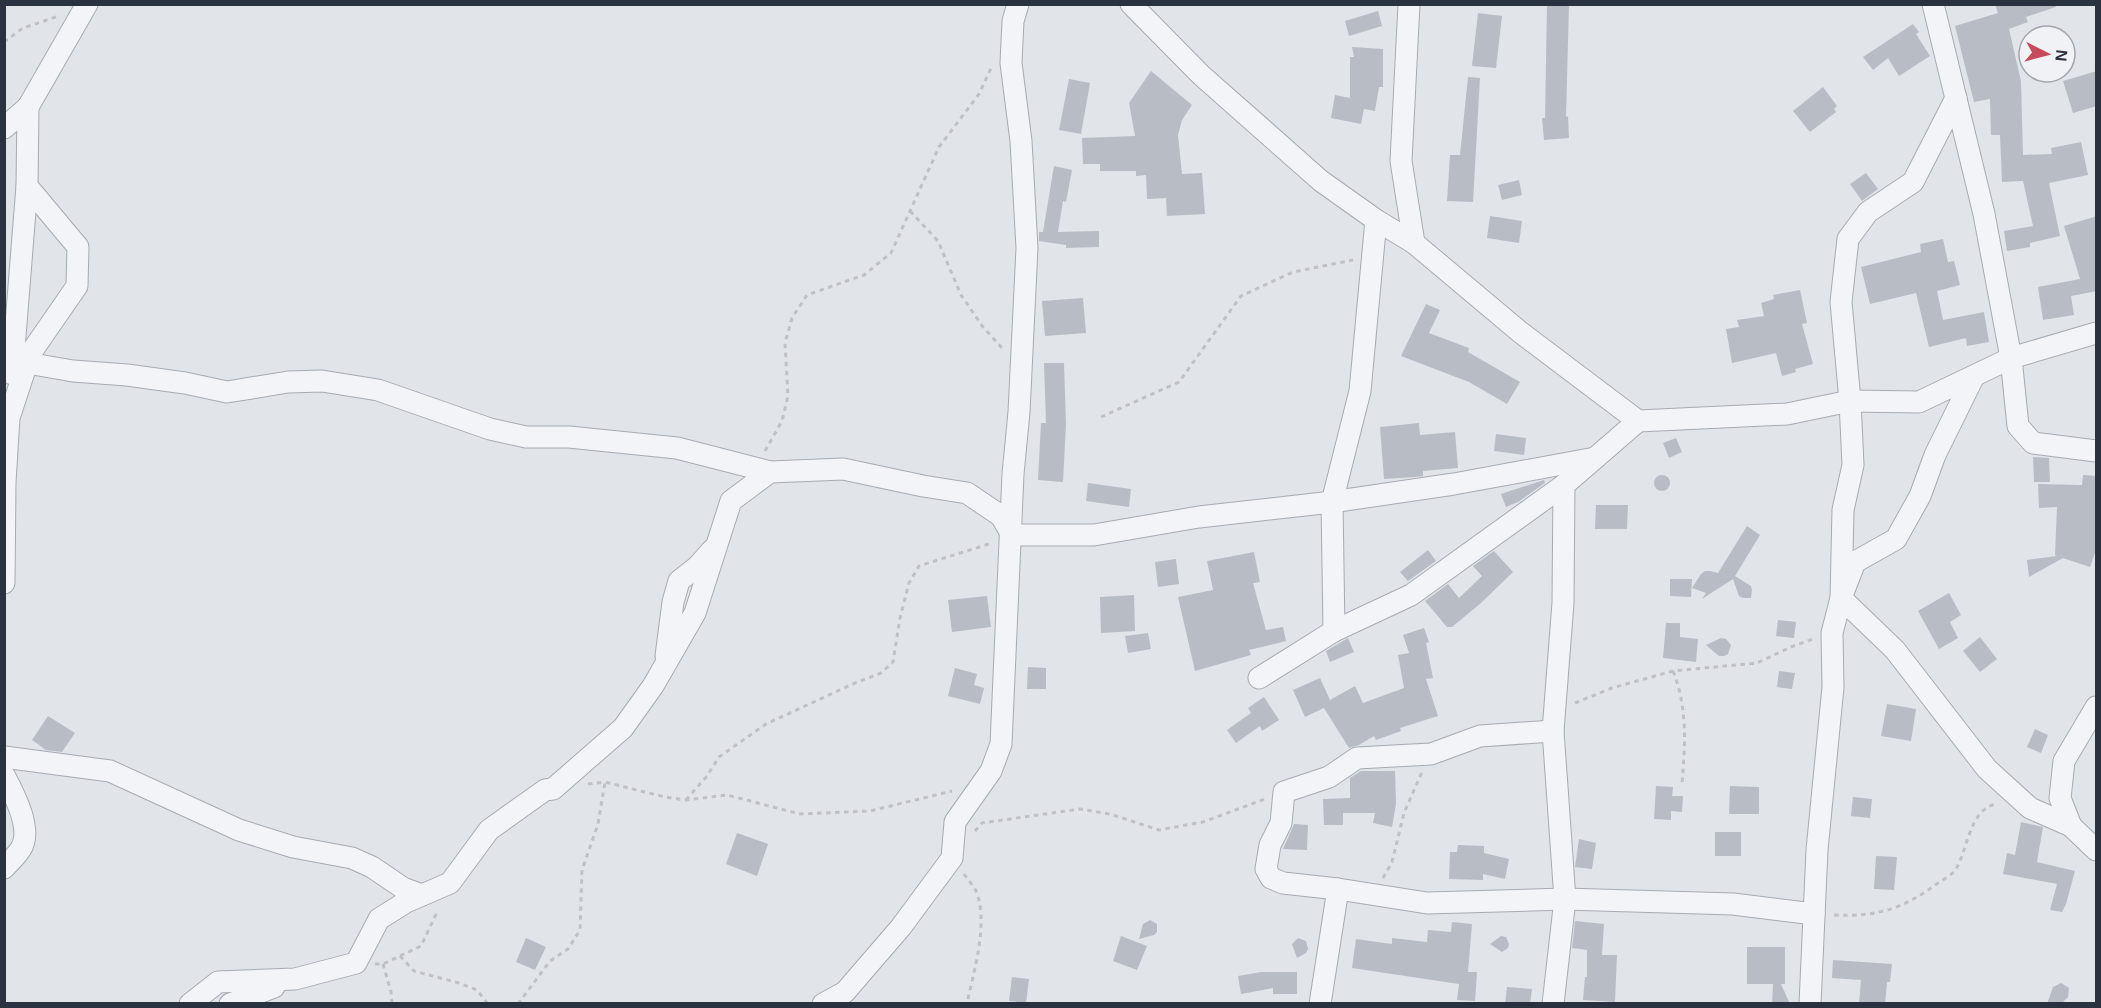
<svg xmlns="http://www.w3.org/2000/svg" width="2101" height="1008" font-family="Helvetica,sans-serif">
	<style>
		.building { fill: #b8bdc5 }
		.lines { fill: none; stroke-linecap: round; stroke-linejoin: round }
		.street-casing { stroke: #a6abb3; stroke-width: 23 }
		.path { stroke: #bfc1c7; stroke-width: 3; stroke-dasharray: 4.5 4.5; stroke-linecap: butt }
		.street { stroke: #f3f4f7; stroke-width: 21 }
	</style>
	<rect width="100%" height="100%" fill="#e1e4e9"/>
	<!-- building -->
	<g class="building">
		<path d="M1547,4h22l-3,113 2,-1 1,22 -25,2 -2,-22h3z"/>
		<path d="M1995,4h61v3l-30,10 2,5 -19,7 12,52 2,74 29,-1 -1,-6 30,-6 7,33 -39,8 11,53 -30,7v4l-23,4 -3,-20 29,-5 -10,-45 -21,1 -2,-47h-9l-1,-36 -16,3 -19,-76 43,-13z"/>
		<path d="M1378,11l4,15 -33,10 -4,-15z"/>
		<path d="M1478,13l24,3 -6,52 -24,-2z"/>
		<path d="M1913,24l6,8 -3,2 14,22 -31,20 -11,-18 -15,12 -10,-13z"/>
		<path d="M1352,47l31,2v38h-4l-4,24 -11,-2 -3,15 -30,-6 4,-23 15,3v-41h4z"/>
		<path d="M1151,71l41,34 -10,15 -4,15 4,39 20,-1 3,41 -38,2 -1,-18 -19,1 -1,-24 -10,1v-5h-36v-7h-17l-1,-26 53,-2 -6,-33z"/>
		<path d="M2097,71v35l-24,7 -10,-32z"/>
		<path d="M1468,77l12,1 -7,124 -26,-1 3,-46h10z"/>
		<path d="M1069,79l21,4 -9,51 -22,-4z"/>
		<path d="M1823,87l14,19 -3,3 2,3 -26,20 -17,-21z"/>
		<path d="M1054,166l18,4 -6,32 -3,-1 -5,31 41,-1v16l-33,1v-3l-27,-4v-9h4z"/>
		<path d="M1866,173l12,16 -16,12 -12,-17z"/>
		<path d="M1519,180l3,15 -20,5 -4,-15z"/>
		<path d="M1490,216l32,5 -3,22 -32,-5z"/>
		<path d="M2097,216v75l-26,5 3,19 -31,5 -5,-33 42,-8 -16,-53z"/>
		<path d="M1943,239l5,23 6,-1 6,24 -23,6 6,29 41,-8 5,30 -22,4 -1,-8 -37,9 -13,-54 -46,11 -9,-37 60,-15 -1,-8z"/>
		<path d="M1800,290l7,33 -5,1 11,40 -18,5 1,3 -14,4 -6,-23 -44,10 -6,-34 13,-2 -2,-7 27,-4 -3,-13 13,-4 -1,-4z"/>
		<path d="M1083,298l3,35 -41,3 -3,-35z"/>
		<path d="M1426,304l14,6 -11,23 40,15 -1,4 52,30 -13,22 -38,-22 -68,-26z"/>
		<path d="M1044,363h20l2,61 -3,58 -25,-2 3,-57h5z"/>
		<path d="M1419,423l1,12 35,-3 3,36 -35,3v5l-8,1 -31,2 -4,-52z"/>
		<path d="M1496,434l30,4 -2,17 -30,-4z"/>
		<path d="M1676,438l6,14 -13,6 -6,-15z"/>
		<path d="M2033,457l16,1 1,24h-16z"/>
		<circle cx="1662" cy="483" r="8"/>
		<path d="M2083,475l14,1v71l-7,20 -27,-9 -34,19 -2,-17 30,-4 -2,-1 2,-48 -18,1 -1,-24 44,1z"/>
		<path d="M1544,480l1,3 -27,19 -12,5 -5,-13z"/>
		<path d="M1088,483l43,6 -2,18 -43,-6z"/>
		<path d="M1596,505h32l-1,24h-32z"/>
		<path d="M1747,526l13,9 -25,41 16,10 1,4 -1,8h-8l-4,-2 -6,-17 -31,20 4,-6 -14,-5 9,-14 4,-3h5l8,2z"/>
		<path d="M1428,550l8,11 -28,20 -8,-9z"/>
		<path d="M1494,551l19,21 -32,31 -29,24h-5l-22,-26 23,-17 11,14 23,-22 -9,-10z"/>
		<path d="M1254,552l6,30 -7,1 13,47 17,-3 3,14 -37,9 2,5 -56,16 -17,-74 35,-7 -6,-29z"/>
		<path d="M1176,559l3,25 -21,3 -3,-25z"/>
		<path d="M1670,579h22l-1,18 -21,-1z"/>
		<path d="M1949,593l12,22 -11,7 8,16 -19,11 -21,-38z"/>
		<path d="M1134,595l1,36 -34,2 -1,-36z"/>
		<path d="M987,596l4,31 -39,5 -4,-32z"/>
		<path d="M1778,620l18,2 -2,16 -18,-2z"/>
		<path d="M1666,623h14v14l18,2 -2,23 -33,-4z"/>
		<path d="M1424,628l5,14 -3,1 7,35 -7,1 12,37 -38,12 1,3 -25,9 -2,-4 -15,9 -10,3 -25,-40 -19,9 -12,-27 27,-12 10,22 25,-14 8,17 41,-15 -6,-33 11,-2 -6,-18z"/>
		<path d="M1148,633l3,16 -23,4 -3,-17z"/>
		<path d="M1980,637l17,22 -17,13 -17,-21z"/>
		<path d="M1348,638l6,14 -24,10 -4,-11z"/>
		<path d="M1721,638l5,1 5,6 -3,9 -4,2h-5l-13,-11z"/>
		<path d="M1028,667l18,1v21h-19z"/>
		<path d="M955,668l22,6 -3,11 10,3 -4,16 -32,-8z"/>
		<path d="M1779,671l16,2 -3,16 -15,-2z"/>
		<path d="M1264,697l15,23 -17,11 -2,-5 -24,17 -9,-13 24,-17 -3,-5z"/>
		<path d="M1887,704l29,5 -5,32 -30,-5z"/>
		<path d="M48,716l27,17 -13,19 -16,-2 -14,-10z"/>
		<path d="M2035,729l13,6 -7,18 -14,-6z"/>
		<path d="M1361,771h34l1,33 -4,23 -19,-4 2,-10h-32v12h-19l-1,-26 27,-1v-20z"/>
		<path d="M1656,786l17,1 -1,9h11l-1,16 -11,-1v9l-17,-1z"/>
		<path d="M1730,786l29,1v27h-30z"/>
		<path d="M1853,797l19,2 -2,19 -19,-2z"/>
		<path d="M2021,822l22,5 -6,35 38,9 -9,33 -4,8 -12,-2 7,-26 -54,-10 4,-21 8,2z"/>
		<path d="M1294,824l14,1 -1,25 -24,-1z"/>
		<rect x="1715" y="832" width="26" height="24"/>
		<path d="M737,833l31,11 -11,32 -31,-12z"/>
		<path d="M1579,839l17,4 -4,26 -17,-2z"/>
		<path d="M1458,845l26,1v7l25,6 -4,20 -22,-5v6l-34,-1 1,-27h7z"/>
		<path d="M1876,856l21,1 -3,33 -20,-1z"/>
		<path d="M1150,920l7,4v8l-3,3 -15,4 4,-15z"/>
		<path d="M1575,921l29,3 -2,31h15l-2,47 -32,-2 2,-23h2v-27l-15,-2z"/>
		<path d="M1452,922l20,2 -4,48h9l-2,29 -18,-1 2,-16 -107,-16 4,-29 36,5v-6l35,4 1,-12 23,2z"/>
		<path d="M1121,936l26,10 -10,24 -24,-9z"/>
		<path d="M1501,936l5,1 3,7 -1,4 -6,4 -12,-8z"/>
		<path d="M526,938l20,9 -11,23 -19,-8z"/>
		<path d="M1298,938l8,3 2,8 -2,4 -9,5 -5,-14z"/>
		<path d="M1747,947h38v37h-4l9,20h-18l1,-20h-26z"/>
		<path d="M1833,960l59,4 -2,18h-3l-2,22h-26l2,-24 -29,-2z"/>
		<path d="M1261,972h36v22h-24v-6l-32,6 -3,-18z"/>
		<path d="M1012,977l17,2 -3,24 -17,-2z"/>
		<path d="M2061,983l8,5 -1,9 -7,7h-14l6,-17z"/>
		<path d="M1507,987l25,2 -2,15h-25z"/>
	</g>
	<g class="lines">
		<defs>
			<g id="street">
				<path d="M1131,4l70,71 120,106 55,39 38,23 106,89 118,89 149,-7 63,-13 69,1 92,-44 85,-25"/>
				<path d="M1409,4l-8,157 13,82"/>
				<path d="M1933,4l51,210 27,144 7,68 15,17 63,8"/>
				<path d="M1956,98l-43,84 -45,30 -20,27 -7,63 9,99 3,64 -10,45 -2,88 54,52 92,119 43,39 41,18 25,24"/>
				<path d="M4,128l24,-21"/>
				<path d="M4,359l69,12 54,4 58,8 42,9 61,-10 34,-1 56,9 112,39 36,8h43l108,11 93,24"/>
				<path d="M12,374l15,-188"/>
				<path d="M4,583l1,-101 4,-64 21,-64 47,-68 1,-39 -51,-61 1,-79 59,-103"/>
				<path d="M1334,631l-2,-129 28,-111 16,-171"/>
				<path d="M666,656l7,-54 6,-21 19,-15 14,-16"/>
				<path d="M1259,678l75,-47 77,-36 153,-110"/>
				<path d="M1553,731l-73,5 -49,18 -74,4 -28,19 -45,15 -3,31 -11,22 -4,24 5,9 12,5 55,6 89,14 138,-4 168,5 81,10"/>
				<path d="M4,757l106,14 129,59 54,17 59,11 20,9 31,21 19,7"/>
				<path d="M4,775c10,19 30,56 16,75 -4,6 -10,12 -16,18"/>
				<path d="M2071,826l-11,-28 4,-37 32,-54"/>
				<path d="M190,1004l28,-22 77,-3 61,-16 23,-44 27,-17 44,-19 39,-53 56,-40 8,-1 70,-61 30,-42 42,-73 36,-112 39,-29 73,-3 80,17 44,7 34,23 11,19h82l105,-18 133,-15 122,-18 141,-26"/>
				<path d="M230,1004l44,-17"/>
				<path d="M823,1004l22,-12 56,-65 51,-69 3,-36 36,-51 10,-27 12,-270 6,-62 8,-164 -6,-107 -10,-78 2,-42 5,-17"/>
				<path d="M1320,1004l18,-115"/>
				<path d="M1553,1004l12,-105 -12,-168 10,-128 1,-118 74,-64"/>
				<path d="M1810,1004l7,-154 16,-163 -1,-54 9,-35 14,-36 41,-23 24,-43 15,-41 39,-79"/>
			</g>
		</defs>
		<!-- street casing -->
		<use href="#street" class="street-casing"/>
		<!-- path -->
		<g class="path">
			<path d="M4,42l19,-14 33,-11"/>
			<path d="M910,211l28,30 23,54 22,32 19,21"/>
			<path d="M1101,417l78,-35 62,-86 52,-24 60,-12"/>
			<path d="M765,451l17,-30 6,-25 -3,-53 7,-25 15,-23 57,-20 27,-22 48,-106 40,-53 13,-28"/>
			<path d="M1673,671c15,37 12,75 9,113"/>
			<path d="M1575,703l37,-15 61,-17 84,-8 34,-16 22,-8"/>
			<path d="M588,784l17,-2 60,15 21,3 41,-5 73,19 70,-3 82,-20"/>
			<path d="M686,800l21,-24 12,-19 47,-33 89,-41 26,-10 12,-11 7,-44 9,-35 10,-17 73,-23"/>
			<path d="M975,831l7,-8 98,-14 30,5 49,16 44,-8 62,-23"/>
			<path d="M964,874c4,6 10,12 13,19 11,34 -3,76 -10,111"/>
			<path d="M1383,878l9,-16 12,-49 18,-41"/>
			<path d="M1834,915c43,2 69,-6 104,-32 6,-4 14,-8 18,-14 12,-20 13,-59 40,-65"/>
			<path d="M400,956l14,15 45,12 18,7 11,14"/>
			<path d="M375,964h8l38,-18 17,-36"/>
			<path d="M383,964l8,28 1,12"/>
			<path d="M518,1004l32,-43 18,-12 12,-19 2,-60 16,-46 7,-42"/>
		</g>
		<!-- street -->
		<use href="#street" class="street"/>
	</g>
	<!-- border -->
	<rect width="2101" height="1008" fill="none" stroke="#2a313f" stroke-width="12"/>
	<!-- north arrow -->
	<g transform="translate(2047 54) rotate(96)"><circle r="28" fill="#f0f2f6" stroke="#a1a5ad" stroke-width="1.5"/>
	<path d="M0-4.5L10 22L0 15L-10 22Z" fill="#c74c5b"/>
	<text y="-9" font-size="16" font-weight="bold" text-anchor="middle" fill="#2a313f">N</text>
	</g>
</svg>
